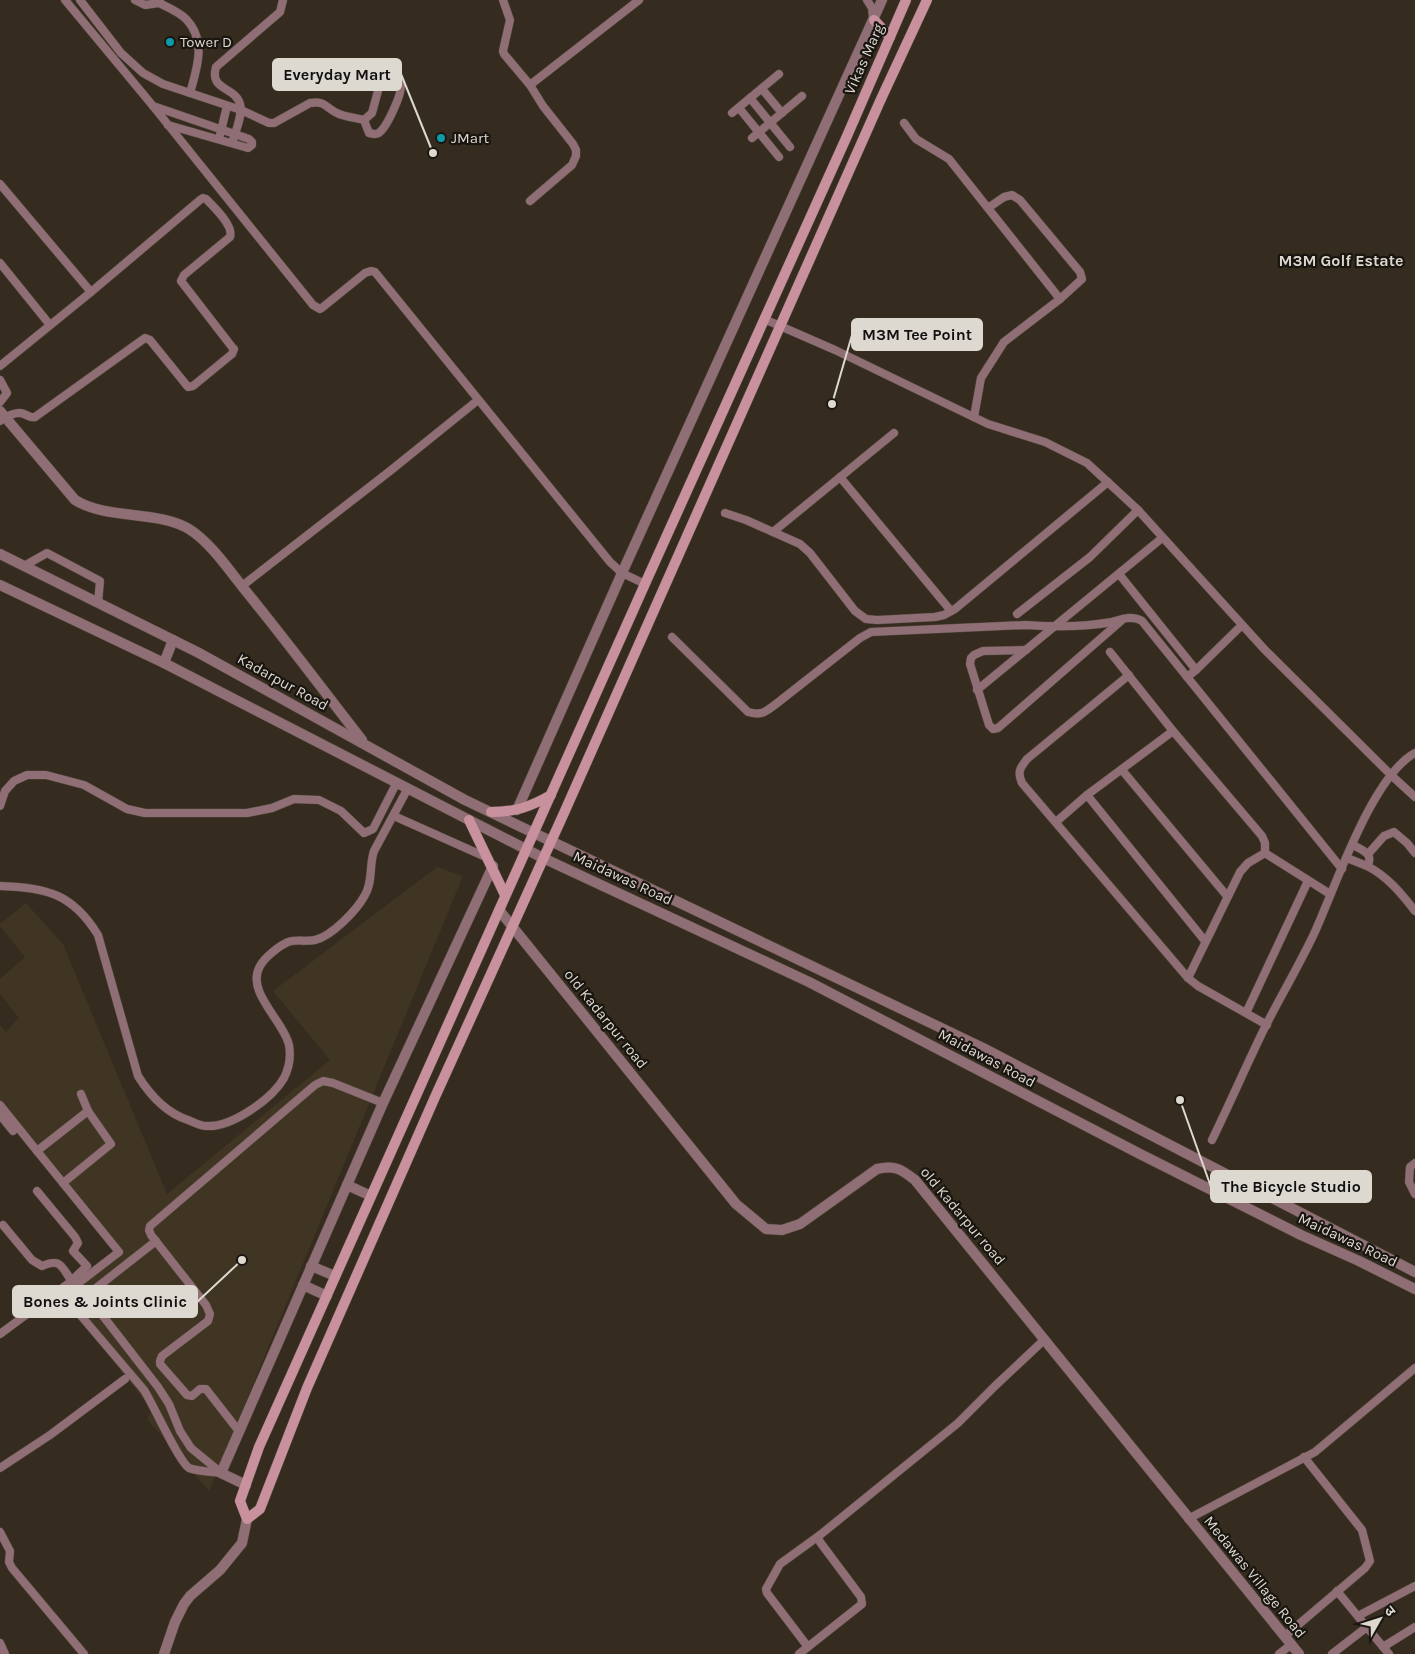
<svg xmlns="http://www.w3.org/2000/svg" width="1415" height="1654" font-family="Karla,'Noto Sans Devanagari',sans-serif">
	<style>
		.built { fill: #403422 }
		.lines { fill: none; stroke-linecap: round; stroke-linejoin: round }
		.minor-casing { stroke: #50483b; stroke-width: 9 }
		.tertiary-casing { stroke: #50483b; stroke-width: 11 }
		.secondary-casing { stroke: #50483b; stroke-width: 11 }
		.minor { stroke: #906e75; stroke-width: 8 }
		.tertiary { stroke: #906e75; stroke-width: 10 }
		.secondary { stroke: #c8919d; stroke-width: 10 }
		.culture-dot { fill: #0f9aa8; stroke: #191510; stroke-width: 2 }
		.labels { text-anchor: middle; stroke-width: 4.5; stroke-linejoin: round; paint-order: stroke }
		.poi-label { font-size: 15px; fill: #ded9d0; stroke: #191510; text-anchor: start }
		.street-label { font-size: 15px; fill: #ded9d0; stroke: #191510 }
		.neighbourhood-label { font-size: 16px; font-weight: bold; fill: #ded9d0; stroke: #191510 }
		.leader { fill: none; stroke: #ded9d0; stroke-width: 2 }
		.callout-dot { fill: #ded9d0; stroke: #191510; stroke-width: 2 }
		.callout { fill: #ded9d0; stroke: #ded9d0; stroke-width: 2 }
		.callout-label { font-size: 16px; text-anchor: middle; font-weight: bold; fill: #111 }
	</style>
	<rect width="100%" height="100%" fill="#352c1f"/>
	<!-- built -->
	<path class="built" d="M437,867l26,9 -254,615 -62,-72 5,-9 -91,-114 57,-49 -118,-138v-84l6,7 13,-14 -19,-24v-15l25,-22 -25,-31v-2l26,-21 37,41 104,250 163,-134 -57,-69z"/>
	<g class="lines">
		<defs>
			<g id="minor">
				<path d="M65,0l88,106 160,199 7,4 3,-2 42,-34 6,-2 4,1 235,290 12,11 23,11"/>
				<path d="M80,0l41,53 22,20 20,11 78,26 28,13h5l36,-20c16,-3 16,6 29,11 8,3 17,4 25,6l8,-7 10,-37 8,-5c6,2 11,8 11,15 0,10 -13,38 -20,45 -3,3 -4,3 -7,3l-5,-1 -5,-13"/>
				<path d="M135,0l10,5 14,-2"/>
				<path d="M160,0l-1,3c8,4 20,9 27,16 21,22 11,49 4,74"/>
				<path d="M503,0l7,20 -7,31 1,3 26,31 13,21 30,38 3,6v6l-4,9 -42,36"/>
				<path d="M867,0l5,8 1,10"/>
				<path d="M530,85l109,-85"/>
				<path d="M762,89l20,24"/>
				<path d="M750,98l40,49"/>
				<path d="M153,106l96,33 3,3v3l-4,3 -80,-23"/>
				<path d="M739,108l40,49"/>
				<path d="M732,113l47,-39"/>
				<path d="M904,123l12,16 33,20 111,140 -56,43 -23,36 -7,39"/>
				<path d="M220,135l7,-29"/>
				<path d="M752,138l50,-42"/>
				<path d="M233,140c3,-10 10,-26 7,-36 -5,-18 -31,-13 -24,-37l64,-55 3,-12"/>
				<path d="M0,184l91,108"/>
				<path d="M988,208l16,-11 8,-2 8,5 60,72 2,7 -22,20"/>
				<path d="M0,263l50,62"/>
				<path d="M764,319l71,31 153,74 57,18 42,21 51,47 127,140 126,125 24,22"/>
				<path d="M0,366l91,-74 109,-92 3,-2 3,1c8,8 28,27 24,38l-46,38 -3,6 51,66 2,2 -2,5 -39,32 -5,1 -38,-47 -5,-2 -110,79c-5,1 -6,-1 -11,-3 -7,-3 -18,2 -24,7"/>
				<path d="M0,380l7,13 -7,9"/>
				<path d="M840,477l111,134"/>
				<path d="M725,513l21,7 54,24 10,9 45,58 11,8 11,1 58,-3 9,-2 11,-6 153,-127"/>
				<path d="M773,532l121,-99"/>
				<path d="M24,566l23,-13 53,28 -2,22"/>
				<path d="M1119,574l77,96"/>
				<path d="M242,586l148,-115 88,-71"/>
				<path d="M1017,614l73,-57 48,-47"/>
				<path d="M672,637l76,75c14,4 17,0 28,-8l84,-66 11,-6 155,-7c28,2 58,2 86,-3 10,-3 21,-7 30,-1l200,248"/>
				<path d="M1026,650l-43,1 -9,4 -3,3 -1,6 19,61 4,4 5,-1 124,-108"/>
				<path d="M1110,652l63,79 89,105 3,7v10"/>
				<path d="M1129,675l-102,84c-7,9 -10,13 -5,24l166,195 10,8 69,39"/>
				<path d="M1187,677l9,-7 46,-45"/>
				<path d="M977,690l185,-152"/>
				<path d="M1122,770l105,126"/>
				<path d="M1087,795l118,146"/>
				<path d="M0,806l5,-15 9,-10 13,-6h19l38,10 43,24 18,4h102l25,-5 22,-9 25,1 22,11 23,22 9,-4 24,-47"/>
				<path d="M394,816l94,42"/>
				<path d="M1056,822l31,-27 86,-64"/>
				<path d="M1265,853l65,41"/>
				<path d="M1368,854l16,-18 10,-4 13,11 8,10"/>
				<path d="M1347,858l20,8c8,-12 -5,-16 -14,-21"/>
				<path d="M1367,866c20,10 34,27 48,45"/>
				<path d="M0,886c47,2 72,7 98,49l40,141c12,19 28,37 50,44 5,2 12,6 18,6 25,2 66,-27 78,-48 5,-10 7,-22 5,-33 -5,-24 -44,-53 -29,-79 5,-9 19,-20 28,-24 9,-3 18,0 27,-2 17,-4 42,-30 50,-45 8,-13 4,-30 9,-44l34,-63"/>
				<path d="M1188,978l52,-106 8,-9 17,-10"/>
				<path d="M1246,1013l62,-132"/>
				<path d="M81,1094l7,17 -51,40 82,101 -47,36c-3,6 -3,10 -1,16l73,86c9,14 35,72 45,78 7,3 24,4 32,5"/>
				<path d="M0,1105l37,46"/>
				<path d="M0,1115l13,16"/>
				<path d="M1212,1140c18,-37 35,-76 53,-113 16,-31 33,-60 48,-91 22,-47 58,-159 102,-183"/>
				<path d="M1415,1163l-5,4 -1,15 6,12"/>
				<path d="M63,1183l48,-39 -23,-33"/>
				<path d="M3,1225l29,35 10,6c19,-8 19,0 29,14"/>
				<path d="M156,1241l-65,51 -2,6 69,89 11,17 11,27 11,17 28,23"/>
				<path d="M0,1334l69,-51 18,-17 -14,-15 5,-8 -3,-6 -38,-46"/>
				<path d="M238,1430l-32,-41h-6l-8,7 -5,-1 -27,-31v-3l2,-5 46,-35 2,-7 -4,-9 -55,-70 -2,-5 1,-4 165,-141 8,-4 10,2 50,20"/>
				<path d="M0,1468l50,-33 75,-56"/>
				<path d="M1188,1519l127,-67 100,-84"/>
				<path d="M0,1532l10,19 -1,11 3,6 72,86"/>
				<path d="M1337,1591l52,63"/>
				<path d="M1358,1616l57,-30"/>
				<path d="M1285,1636l80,-68 5,-7 -8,-31 -58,-73"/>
				<path d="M0,1643l5,11"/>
				<path d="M808,1647l-41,-54 -1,-4 14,-25 40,-29"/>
				<path d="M1383,1647l32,-20"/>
				<path d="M799,1654l63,-50 -1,-7 -41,-55 -2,-4 2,-3 138,-112 37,-37 50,-47"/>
				<path d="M1279,1654l13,-10"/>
				<path d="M1332,1654l35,-27"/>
			</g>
			<g id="tertiary">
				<path d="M0,411l75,89c32,20 82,10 114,29 21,13 40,41 56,61 40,49 78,100 117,150"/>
				<path d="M0,554l199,99 266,147 518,248 432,224"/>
				<path d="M0,585l164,78 379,195 266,124 331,172 161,81 58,26 56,28"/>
				<path d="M164,663l9,-23"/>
				<path d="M517,810l105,-237 260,-573"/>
				<path d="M499,910l237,294 30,25 16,1 18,-6 77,-55c18,-4 24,0 38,11l384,474"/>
				<path d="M347,1185l24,11"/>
				<path d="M311,1266l24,10"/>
				<path d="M303,1285l24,11"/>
				<path d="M246,1485l-25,-12 162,-370 110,-237"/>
				<path d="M164,1654l11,-32 9,-18 6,-8 30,-26 22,-27 5,-24"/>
			</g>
			<g id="secondary">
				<path d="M906,0l-59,136 -198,439 -390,872 -19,54 7,18 13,-10 47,-121 128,-291 129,-284 317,-714 46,-99"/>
				<path d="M874,20l16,17"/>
				<path d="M491,812c24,0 39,-5 60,-17"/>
				<path d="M469,820l36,75"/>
			</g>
		</defs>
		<!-- minor casing -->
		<use href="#minor" class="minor-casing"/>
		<!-- tertiary casing -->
		<use href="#tertiary" class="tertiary-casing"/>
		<!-- secondary casing -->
		<use href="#secondary" class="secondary-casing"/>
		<!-- minor -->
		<use href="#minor" class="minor"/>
		<!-- tertiary -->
		<use href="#tertiary" class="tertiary"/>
		<!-- secondary -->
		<use href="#secondary" class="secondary"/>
	</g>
	<!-- markers -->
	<g class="culture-dot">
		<circle cx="170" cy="42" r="5"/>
		<circle cx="441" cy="138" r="5"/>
	</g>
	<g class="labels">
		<!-- poi labels -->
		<g class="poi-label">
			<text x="180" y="47">Tower D</text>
			<text x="451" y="143">JMart</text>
		</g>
		<!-- street labels -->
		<g class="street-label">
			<text transform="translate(864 59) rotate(-66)" y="5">Vikas Marg</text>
			<text transform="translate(283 682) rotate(29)" y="5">Kadarpur Road</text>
			<text transform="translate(623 878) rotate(25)" y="5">Maidawas Road</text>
			<text transform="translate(606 1019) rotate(51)" y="5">old Kadarpur road</text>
			<text transform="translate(987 1058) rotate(28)" y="5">Maidawas Road</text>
			<text transform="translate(963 1216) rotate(50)" y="5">old Kadarpur road</text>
			<text transform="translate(1348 1240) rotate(25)" y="5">Maidawas Road</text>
			<text transform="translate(1255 1577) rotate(51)" y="5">Medawas Village Road</text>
		</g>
		<!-- neighbourhood labels -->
		<g class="neighbourhood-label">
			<text x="1341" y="266">M3M Golf Estate</text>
		</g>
	</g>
	<!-- callouts -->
	<path class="leader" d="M433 153L401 74M832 404L852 335M1180 1100L1211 1187M242 1260L197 1302"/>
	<g class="callout-dot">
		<circle cx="433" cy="153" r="5"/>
		<circle cx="832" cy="404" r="5"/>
		<circle cx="1180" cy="1100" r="5"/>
		<circle cx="242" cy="1260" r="5"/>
	</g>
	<g class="callout">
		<rect x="273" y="59" width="128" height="31" rx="5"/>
		<rect x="852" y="319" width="130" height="31" rx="5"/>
		<rect x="1211" y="1171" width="160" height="31" rx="5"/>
		<rect x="13" y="1286" width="184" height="31" rx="5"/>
	</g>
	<g class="callout-label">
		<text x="337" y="80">Everyday Mart</text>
		<text x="917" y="340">M3M Tee Point</text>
		<text x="1291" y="1192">The Bicycle Studio</text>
		<text x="105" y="1307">Bones &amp; Joints Clinic</text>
	</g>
	<!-- north arrow -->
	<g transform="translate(1380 1619) rotate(51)" stroke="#191510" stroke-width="4" paint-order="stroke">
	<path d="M0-4L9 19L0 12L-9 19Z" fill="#ded9d0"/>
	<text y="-8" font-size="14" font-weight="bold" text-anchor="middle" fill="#ded9d0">उ</text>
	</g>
</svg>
